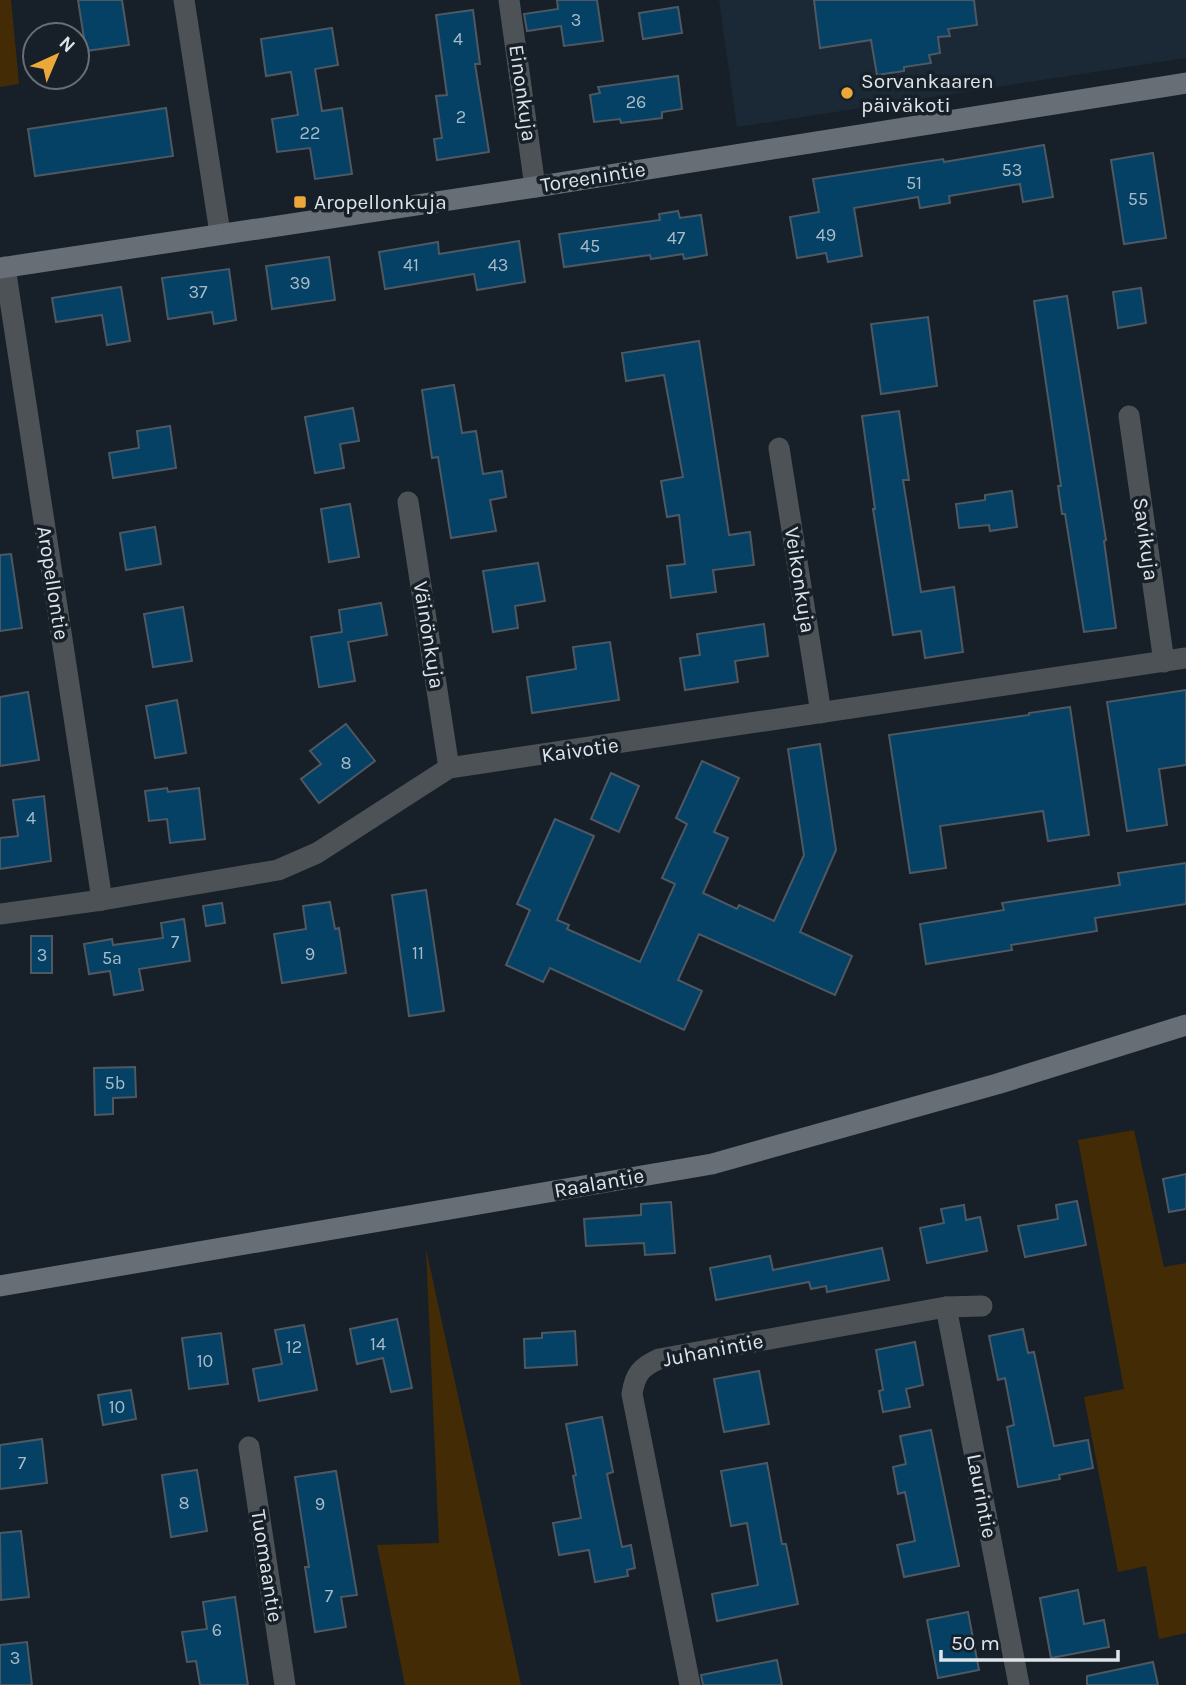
<svg xmlns="http://www.w3.org/2000/svg" width="1186" height="1685" font-family="Karla,sans-serif">
	<style>
		.built { fill: #1a2935 }
		.green { fill: #432c05 }
		.building { fill: #054065; stroke: #4e5862; stroke-width: 2 }
		.lines { fill: none; stroke-linecap: round; stroke-linejoin: round }
		.street { stroke: #4d5256; stroke-width: 21 }
		.secondary { stroke: #676e75; stroke-width: 21 }
		.poi-dot { fill: #eca93a; stroke: #172028; stroke-width: 2.5 }
		.labels { text-anchor: middle; stroke-width: 7; stroke-linejoin: round; paint-order: stroke }
		.number-label { font-size: 18px; fill: #a8bbc8 }
		.poi-label { font-size: 21px; fill: #dee4e9; stroke: #172028; text-anchor: start }
		.street-label { font-size: 21px; fill: #dee4e9; stroke: #172028 }
	</style>
	<rect width="100%" height="100%" fill="#172028"/>
	<!-- built -->
	<path class="built" d="M719,0h467v58l-449,69z"/>
	<!-- green -->
	<g class="green">
		<path d="M0,0h11l8,84 -19,3z"/>
		<path d="M1134,1130l30,137 22,-4v370l-27,6 -13,-73 -28,6 -34,-175 40,-8 -46,-249z"/>
		<path d="M426,1249l95,436h-116l-28,-140 62,-2z"/>
	</g>
	<!-- building -->
	<g class="building">
		<path d="M78,0h44l7,45 -43,6z"/>
		<path d="M557,0h40l6,41 -39,5 -3,-20 -34,5 -3,-17 34,-5z"/>
		<path d="M814,0h160l3,25 -29,4 2,7 -12,1 2,16 -11,2 2,8 -27,4v4l-27,4 -6,-35 -51,8z"/>
		<path d="M678,7l4,26 -39,6 -4,-26z"/>
		<path d="M473,10l7,54h-5l14,88 -52,8 -3,-21 8,-1 -6,-42 11,-1 -11,-80z"/>
		<path d="M332,28l6,37 -23,4 7,42 20,-3 10,66 -37,5 -5,-31 -33,4 -5,-33 26,-4 -7,-43 -25,4 -5,-37z"/>
		<path d="M678,76l4,33 -20,3v6l-41,5 -1,-4 -26,3 -4,-27 10,-2 -2,-6z"/>
		<path d="M166,108l7,48 -138,20 -7,-47z"/>
		<path d="M1044,145l9,52 -30,5 -3,-18 -71,12 1,7 -30,5 -2,-11 -64,11 8,48 -34,6 -2,-9 -29,5 -7,-41 29,-5 -6,-33 130,-20 1,3z"/>
		<path d="M1153,153l13,85 -42,6 -13,-84z"/>
		<path d="M678,211l2,7 21,-3 6,40 -23,4 -1,-5 -32,5 -1,-4 -86,12 -5,-33 101,-14 -1,-6z"/>
		<path d="M519,241l6,41 -48,8 -3,-16 -89,15 -6,-37 59,-10 1,12z"/>
		<path d="M329,257l6,43 -63,9 -6,-43z"/>
		<path d="M229,269l7,51 -22,4 -2,-12 -44,7 -6,-41z"/>
		<path d="M121,287l9,54 -23,4 -5,-30 -46,7 -4,-24z"/>
		<path d="M1141,288l5,35 -28,5 -5,-36z"/>
		<path d="M1067,296l39,244 -2,1 12,87 -32,4 -19,-118h-3l-4,-28h3l-27,-185z"/>
		<path d="M928,317l9,69 -56,8 -10,-70z"/>
		<path d="M699,341l30,194 21,-3 4,33 -41,5 3,22 -45,6 -4,-32 18,-2 -6,-49 -12,2 -6,-36 22,-4 -19,-102 -38,6 -4,-28z"/>
		<path d="M454,385l8,48 14,-2 7,43 19,-3 4,26 -16,3 6,31 -45,7 -13,-81 -6,1 -10,-68z"/>
		<path d="M353,408l6,33 -19,3 4,24 -29,5 -10,-56z"/>
		<path d="M899,411l10,69h-6l18,112 33,-5 9,65 -38,6 -4,-27 -28,4 -20,-126h2l-13,-93z"/>
		<path d="M170,426l6,42 -63,10 -4,-25 30,-5 -2,-17z"/>
		<path d="M1012,491l5,36 -27,4 -1,-6 -30,3 -3,-24 29,-4v-5z"/>
		<path d="M350,504l9,53 -30,5 -8,-53z"/>
		<path d="M155,527l6,37 -35,6 -6,-37z"/>
		<path d="M11,554l11,74 -22,3v-76z"/>
		<path d="M538,563l7,38 -30,5 3,22 -25,4 -10,-61z"/>
		<path d="M381,603l6,32 -39,7 7,39 -36,6 -8,-50 31,-5 -3,-22z"/>
		<path d="M183,607l9,54 -39,6 -9,-53z"/>
		<path d="M764,624l4,32 -33,5 3,21 -53,8 -5,-32 20,-3 -3,-21z"/>
		<path d="M610,642l9,58 -87,13 -5,-36 49,-8 -3,-22z"/>
		<path d="M1186,690v75l-27,4 8,56 -40,6 -20,-129z"/>
		<path d="M28,692l11,68 -39,6v-69z"/>
		<path d="M177,700l9,53 -31,5 -9,-52z"/>
		<path d="M1070,707l19,128 -41,6 -5,-30 -103,15 6,42 -36,5 -21,-138 140,-20v-2z"/>
		<path d="M346,724l29,37 -56,42 -18,-24 20,-15 -11,-13z"/>
		<path d="M820,744l16,106 -36,82 52,24 -17,39 -136,-61 -21,46 24,11 -18,39 -134,-62 -7,14 -37,-17 24,-55 -13,-6 38,-85 39,17 -37,84 12,5 -2,4 73,33 35,-78 -13,-6 25,-54 -11,-6 26,-57 37,17 -25,54 14,6 -25,55 34,16 2,-4 35,16 30,-66 -16,-106z"/>
		<path d="M611,773l28,13 -20,46 -28,-13z"/>
		<path d="M167,788l1,4 31,-4 6,51 -35,4 -3,-24 -18,2 -4,-30z"/>
		<path d="M44,796l7,65 -51,8v-31l18,-2 -5,-36z"/>
		<path d="M1186,863v41l-91,14 2,13 -86,14 1,5 -86,14 -6,-40 84,-14 -2,-7 118,-18 -2,-12z"/>
		<path d="M426,890l18,121 -35,5 -17,-121z"/>
		<path d="M330,902l5,27 4,-1 7,45 -64,10 -8,-49 32,-5 -3,-23z"/>
		<path d="M222,903l3,20 -19,3 -3,-20z"/>
		<path d="M184,919l6,42 -51,8 4,21 -29,5 -4,-24 -21,3 -5,-30 28,-5 1,6 50,-7 -2,-15z"/>
		<rect x="31" y="936" width="21" height="37"/>
		<path d="M135,1067l1,30 -23,1v16l-18,1 -1,-47z"/>
		<path d="M1186,1174v35l-17,3 -6,-33z"/>
		<path d="M1077,1201l9,44 -61,12 -7,-31 40,-7 -2,-14z"/>
		<path d="M671,1202l4,51 -30,2 -1,-12 -58,3 -2,-27 57,-4v-11z"/>
		<path d="M964,1205l2,15 14,-3 7,34 -60,12 -7,-35 24,-5 -3,-14z"/>
		<path d="M882,1248l7,32 -62,12 -1,-6 -15,3 -2,-7 -93,18 -6,-32 60,-12 3,14z"/>
		<path d="M397,1319l15,69 -21,4 -8,-34 -26,6 -7,-35z"/>
		<path d="M304,1325l13,65 -58,11 -6,-32 29,-5 -7,-34z"/>
		<path d="M1023,1329l5,24 6,-1 20,94 34,-6 5,28 -34,7 1,4 -42,8 -11,-60 7,-2 -9,-47 -7,2 -9,-44z"/>
		<path d="M575,1331l2,34 -52,3 -1,-29 18,-1v-5z"/>
		<path d="M221,1333l7,51 -39,5 -7,-51z"/>
		<path d="M915,1342l8,43 -17,4 4,18 -27,5 -4,-21 4,-1 -7,-40z"/>
		<path d="M759,1371l10,53 -45,8 -10,-53z"/>
		<path d="M131,1390l5,29 -33,6 -5,-30z"/>
		<path d="M602,1417l11,55 -6,2 15,73 9,-2 4,23 -8,2 1,6 -33,6 -6,-32 -30,5 -6,-32 28,-5 -8,-42 3,-1 -10,-51z"/>
		<path d="M931,1430l28,136 -55,11 -7,-32 18,-4 -10,-49 -7,2 -5,-27 13,-3 -6,-28z"/>
		<path d="M42,1439l5,44 -47,6v-44z"/>
		<path d="M767,1463l15,81h4l12,60 -81,17 -5,-27 46,-9 -11,-62 -16,3 -10,-55z"/>
		<path d="M197,1470l10,61 -36,6 -9,-62z"/>
		<path d="M336,1471l21,124 -16,2 5,30 -31,5 -10,-65h4l-14,-90z"/>
		<path d="M21,1531l8,66 -28,3 -1,-67z"/>
		<path d="M1078,1590l6,34 20,-4 5,27 -58,11 -11,-60z"/>
		<path d="M235,1597l13,88h-48l-4,-24 -9,1 -5,-30 25,-3 -4,-27z"/>
		<path d="M968,1612l11,58 -41,8 -11,-58z"/>
		<path d="M27,1642l5,43h-32v-40z"/>
		<path d="M777,1660l5,25h-79l-2,-10z"/>
		<path d="M1153,1662l5,23h-71v-9z"/>
	</g>
	<g class="lines">
		<!-- street -->
		<g class="street">
			<path d="M184,0l36,233"/>
			<path d="M509,0l26,187"/>
			<path d="M5,267l97,633"/>
			<path d="M1129,416l35,246"/>
			<path d="M779,448l42,265"/>
			<path d="M408,502l41,266"/>
			<path d="M0,914l102,-14 176,-30 39,-17 132,-85 737,-110"/>
			<path d="M946,1307l73,378"/>
			<path d="M249,1447l36,238"/>
			<path d="M690,1685l-58,-291c3,-20 9,-27 27,-35l287,-52 36,-1"/>
		</g>
		<!-- secondary -->
		<g class="secondary">
			<path d="M0,268l535,-81 651,-104"/>
			<path d="M0,1286l712,-122 285,-80 189,-59"/>
		</g>
	</g>
	<!-- markers -->
	<g class="poi-dot">
		<circle cx="847" cy="93" r="7"/>
		<rect x="293" y="195" width="14" height="14" rx="3.5"/>
	</g>
	<g class="labels">
		<!-- number labels -->
		<g class="number-label">
			<text x="576" y="26">3</text>
			<text x="458" y="45">4</text>
			<text x="636" y="108">26</text>
			<text x="461" y="123">2</text>
			<text x="310" y="139">22</text>
			<text x="1012" y="176">53</text>
			<text x="914" y="189">51</text>
			<text x="1138" y="205">55</text>
			<text x="826" y="241">49</text>
			<text x="676" y="244">47</text>
			<text x="590" y="252">45</text>
			<text x="411" y="271">41</text>
			<text x="498" y="271">43</text>
			<text x="300" y="289">39</text>
			<text x="198" y="298">37</text>
			<text x="346" y="769">8</text>
			<text x="31" y="824">4</text>
			<text x="175" y="948">7</text>
			<text x="418" y="959">11</text>
			<text x="310" y="960">9</text>
			<text x="42" y="961">3</text>
			<text x="112" y="964">5a</text>
			<text x="115" y="1089">5b</text>
			<text x="378" y="1350">14</text>
			<text x="294" y="1353">12</text>
			<text x="205" y="1367">10</text>
			<text x="117" y="1413">10</text>
			<text x="22" y="1469">7</text>
			<text x="184" y="1509">8</text>
			<text x="320" y="1510">9</text>
			<text x="329" y="1602">7</text>
			<text x="217" y="1636">6</text>
			<text x="15" y="1664">3</text>
		</g>
		<!-- poi labels -->
		<g class="poi-label">
			<text x="861" y="88">Sorvankaaren<tspan x="861" dy="24">päiväkoti</tspan></text>
			<text x="314" y="209">Aropellonkuja</text>
		</g>
		<!-- street labels -->
		<g class="street-label">
			<text transform="translate(523 93) rotate(82)" y="7">Einonkuja</text>
			<text transform="translate(593 177) rotate(-9)" y="7">Toreenintie</text>
			<text transform="translate(1146 539) rotate(82)" y="7">Savikuja</text>
			<text transform="translate(800 580) rotate(81)" y="7">Veikonkuja</text>
			<text transform="translate(53 583) rotate(81)" y="7">Aropellontie</text>
			<text transform="translate(429 635) rotate(81)" y="7">Väinönkuja</text>
			<text transform="translate(580 750) rotate(-8)" y="7">Kaivotie</text>
			<text transform="translate(599 1183) rotate(-10)" y="7">Raalantie</text>
			<text transform="translate(713 1350) rotate(-11)" y="7">Juhanintie</text>
			<text transform="translate(982 1496) rotate(79)" y="7">Laurintie</text>
			<text transform="translate(267 1566) rotate(81)" y="7">Tuomaantie</text>
		</g>
	</g>
	<!-- north arrow -->
	<g transform="translate(56 56) rotate(44)"><circle r="33" fill="#172028" stroke="#676e75" stroke-width="2"/>
	<path d="M0-5L12 26L0 18L-12 26Z" fill="#eca93a"/>
	<text y="-10" font-size="19" font-weight="bold" text-anchor="middle" fill="#dee4e9">N</text>
	</g>
	<!-- scale -->
	<path d="M941 1650v10h177v-10" fill="none" stroke="#dee4e9" stroke-width="3.5"/>
	<text x="951" y="1650" font-size="21" fill="#dee4e9" stroke="#172028" stroke-width="5" paint-order="stroke">50 m</text>
</svg>
